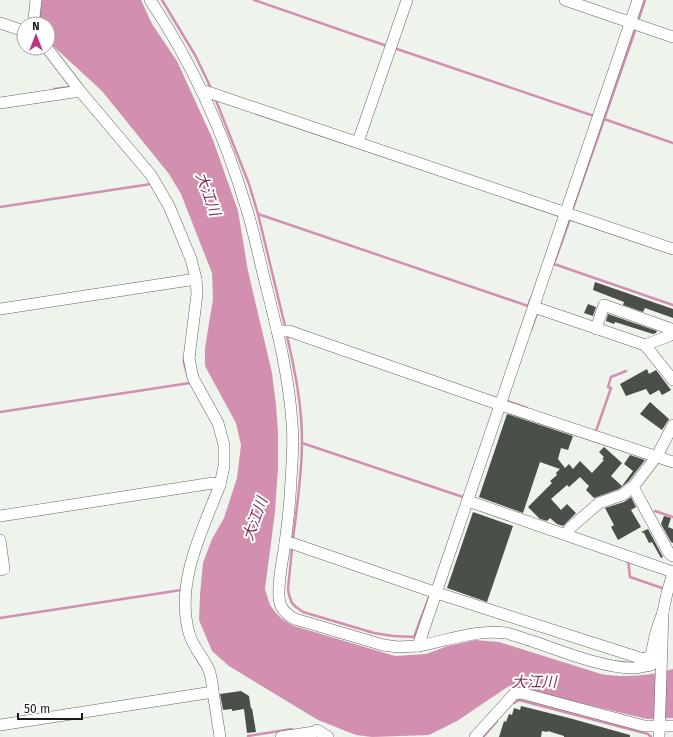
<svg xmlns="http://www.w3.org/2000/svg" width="673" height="737" font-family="'Fira Sans','Noto Sans JP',sans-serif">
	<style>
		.water { fill: #d38faf }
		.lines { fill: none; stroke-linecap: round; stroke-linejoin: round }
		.stream { stroke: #d38faf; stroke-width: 2.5 }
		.building { fill: #4b4f49 }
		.minor-casing { stroke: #636761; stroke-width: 12 }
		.minor { stroke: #fff; stroke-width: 11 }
		.labels { text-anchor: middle; stroke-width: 4; stroke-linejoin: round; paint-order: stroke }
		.water-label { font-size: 15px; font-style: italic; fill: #81305c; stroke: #fff }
	</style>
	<rect width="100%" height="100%" fill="#eef3ec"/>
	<!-- water -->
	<path class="water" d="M41,0h100l11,24 25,37 36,79 25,71 10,60 24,102 4,32 2,27v36l-3,44 -10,77 5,16 6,8 6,6 12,7 101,30 31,-2 22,-8 27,-6 24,2 102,32c24,4 49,2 72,-5v49l-26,1 -138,-33 -52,35 -28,14 -57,2 -16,-2 -38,-15 -89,-54 -17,-15 -13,-31 1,-25 3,-32 9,-24 12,-21 13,-40 4,-33 -5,-22 -31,-57v-18l8,-49 -1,-26 -31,-79 -12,-20 -67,-83 -50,-46 -4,-6v-15h-9v-15z"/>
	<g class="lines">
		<!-- stream -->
		<g class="stream">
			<path d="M162,0l33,55 15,31"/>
			<path d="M254,0l133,46"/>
			<path d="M638,21l7,-21"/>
			<path d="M394,48l200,68"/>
			<path d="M54,89l17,-2"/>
			<path d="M215,98l34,86 9,30 27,112"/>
			<path d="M604,119l69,24"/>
			<path d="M0,207l151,-23"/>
			<path d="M572,211l64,-183"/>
			<path d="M258,214l270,92 3,-8h2"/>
			<path d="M555,261l15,-42"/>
			<path d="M554,264l119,41"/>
			<path d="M531,330l6,-17"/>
			<path d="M287,336c8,35 15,69 15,105 0,33 -5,65 -9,98"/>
			<path d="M184,358v5l4,14"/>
			<path d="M507,401l20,7"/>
			<path d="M0,412l190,-29"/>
			<path d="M594,431h2l15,-43 -3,-1 3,-10 15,-6"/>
			<path d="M302,443l161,54 1,-1"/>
			<path d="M655,511l18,6"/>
			<path d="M292,549l-4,40 1,6 3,8 4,4 7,5 71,21 19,3 21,1 15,-40"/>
			<path d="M628,560l2,17 32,11"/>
			<path d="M0,618l181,-28v2"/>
			<path d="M514,703l5,-3 129,34 3,3"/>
			<path d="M248,736l44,-7"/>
			<path d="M483,737l14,-16"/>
		</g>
	</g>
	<!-- building -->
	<g class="building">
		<path d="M595,282l78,27v9l-28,-10 -2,4 -20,-7 1,-3 -31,-12z"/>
		<path d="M588,304l8,3 -3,9 -9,-3z"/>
		<path d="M608,314l49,17 -1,2 -3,1 -38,-12 -1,2 -8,-3z"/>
		<path d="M647,369l2,5 7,-4 15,20 -9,5 -3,-5 -9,5 -4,-6 -20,7 -6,-12z"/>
		<path d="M650,402l19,17 -7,11 -22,-16z"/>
		<path d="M507,414l66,22 -5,14 -7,-2 -3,11 7,9 4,-4 4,5 7,-8 12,12 12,-13 -2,-1 2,-2 -5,-5 5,-5 18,16 -11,13 11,10 11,-15 -9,-7 6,-9 15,5 -17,22 -9,7 -25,9 -8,-8 3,-4 -9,-9 -11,10 -2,-2 -16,14 10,11 6,-6 9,9 -13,13 -6,-2 -7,-6 -3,3 -7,-2 -12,-12 24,-24 -2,-2 7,-6 -1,-2 4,-4 -20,-7 -17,51 -44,-16z"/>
		<path d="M631,497l5,10 -5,3 10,17 -23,13 -7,-13 3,-2 -9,-17 19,-6z"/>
		<path d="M473,512l40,14 -26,76 -40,-14z"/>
		<path d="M664,516l7,2 -3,9 5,2v14l-2,-1 -10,-18z"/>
		<path d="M648,529l15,28 -2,1 -9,-16 -3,1 -5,-10 -3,-1z"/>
		<path d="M241,691l8,5 2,13 1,-1 4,24 -9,1 -3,-24 -12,2v-2l-9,1 -3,-16z"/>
		<path d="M521,706l48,12 61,17v2h-66v-1l-16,-5 -1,1 -5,-1 -1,6h-42l5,-16 2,1 3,-8 3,1 2,-7 6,2z"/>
	</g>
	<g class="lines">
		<defs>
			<g id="minor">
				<path d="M150,0c43,64 75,136 97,210 8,26 13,53 20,79 11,44 22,88 25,134 2,19 0,38 -1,57 -1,21 -3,42 -6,63h6l146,50 203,65 5,1 6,-4 5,-23 7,-20"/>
				<path d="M565,0l108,37"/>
				<path d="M0,23l24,8"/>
				<path d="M35,24l-1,-6 2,-18"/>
				<path d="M47,48l33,43"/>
				<path d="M202,90l471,159"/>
				<path d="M0,103l80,-12 71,84 18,31 22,53 5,20"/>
				<path d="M358,142l49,-142"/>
				<path d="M534,307l111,38 28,35"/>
				<path d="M0,309l196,-30 1,15 -8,64 4,20 25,45 6,22v21l-4,19"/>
				<path d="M596,329l8,-24 67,24 -2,7 -24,9"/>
				<path d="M277,331h12l212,74 172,57"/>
				<path d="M633,487l36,66 4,3"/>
				<path d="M468,501l205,71"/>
				<path d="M0,516l213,-33 7,2c-18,46 -45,98 -31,148 4,14 13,23 19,35 4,8 4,16 5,24"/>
				<path d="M567,534l3,-6 29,-25 23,-8 11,-8 24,-31 16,-31"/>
				<path d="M0,540l4,29 -4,1"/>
				<path d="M285,543c-2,15 -10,51 -4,63 3,6 8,10 14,13l88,26 15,2 20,-1 220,-646"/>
				<path d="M418,646c29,-5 58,-17 88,-13 9,2 18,6 26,8 29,10 71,27 101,27 6,0 12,-2 18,-3v-10"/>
				<path d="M0,725l213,-33 7,45"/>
				<path d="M281,737l33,-5 3,-2 11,7"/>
				<path d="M475,737l39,-43 7,-1 123,33h29"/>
				<path d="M659,737l4,-125 4,-19 6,-20"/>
			</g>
		</defs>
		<!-- minor casing -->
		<use href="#minor" class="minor-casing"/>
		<!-- minor -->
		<use href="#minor" class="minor"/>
	</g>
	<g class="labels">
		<!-- water labels -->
		<g class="water-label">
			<text transform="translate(208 194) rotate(70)" y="5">大江川</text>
			<text transform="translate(255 519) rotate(-70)" y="5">大江川</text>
			<text x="534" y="687">大江川</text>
		</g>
	</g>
	<!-- north arrow -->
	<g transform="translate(36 36)"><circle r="19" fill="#ffffff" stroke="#a3a4a3"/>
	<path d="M0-3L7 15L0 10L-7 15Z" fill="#b93780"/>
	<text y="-6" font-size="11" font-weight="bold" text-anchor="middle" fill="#191b18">N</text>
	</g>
	<!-- scale -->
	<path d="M18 713v6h64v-6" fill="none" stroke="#191b18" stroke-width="2"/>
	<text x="24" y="713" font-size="12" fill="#191b18" stroke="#ffffff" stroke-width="3" paint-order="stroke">50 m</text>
</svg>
